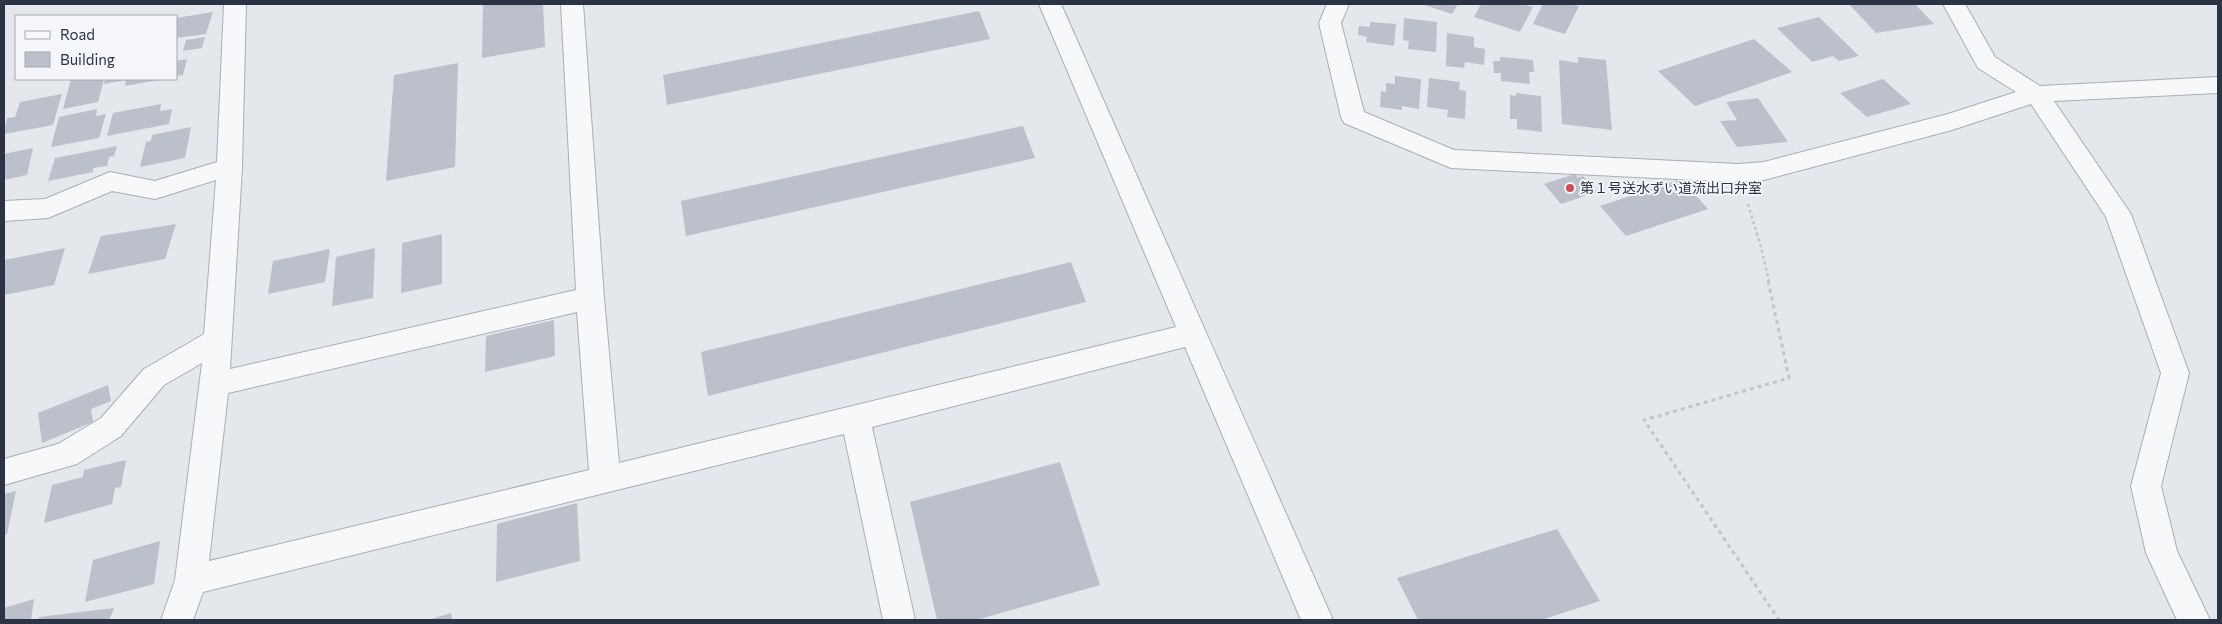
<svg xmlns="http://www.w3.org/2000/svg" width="2222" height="624" font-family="Commissioner,'Noto Sans JP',sans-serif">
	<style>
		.building { fill: #bbc0ca }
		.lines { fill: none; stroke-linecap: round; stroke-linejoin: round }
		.street-casing { stroke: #a9aeb7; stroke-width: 2 }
		.path-far1 { stroke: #c2c5cb; stroke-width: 2.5; stroke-dasharray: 3 3; stroke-linecap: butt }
		.path { stroke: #c2c5cb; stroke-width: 3; stroke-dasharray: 4 4; stroke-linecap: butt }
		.street { fill: #f7f8fa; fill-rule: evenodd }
		.poi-dot { fill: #d1495b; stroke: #f4f6f9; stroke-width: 2 }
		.labels { text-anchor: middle; stroke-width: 4; stroke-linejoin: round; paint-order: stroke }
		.poi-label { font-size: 14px; fill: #2b3445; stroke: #f4f6f9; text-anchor: start }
	</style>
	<rect width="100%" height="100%" fill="#e4e7ec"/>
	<!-- building -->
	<g class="building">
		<path d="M483,4h60l2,43 -63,11z"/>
		<path d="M1421,4h37l-6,10z"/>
		<path d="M1481,4h42l10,3 -13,25 -46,-15z"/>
		<path d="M1543,4h28l8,2 -14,28 -32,-10z"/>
		<path d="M1849,4h66l19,20 -58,9z"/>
		<path d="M979,11l11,28 -323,66 -4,-30z"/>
		<path d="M213,12l-7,22 -30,4v-20z"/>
		<path d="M1819,17l40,39 -20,5 -6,-5 -21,6 -35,-34z"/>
		<path d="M1404,18l33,4 -1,30 -28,-3 1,-8 -6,-1z"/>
		<path d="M1370,22l26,2 -2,22 -28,-4 1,-5 -9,-2 1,-9 11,1z"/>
		<path d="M1447,33l27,4v10l11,2 -1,16 -19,-3 -1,6 -18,-2z"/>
		<path d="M205,37l-3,11 -19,3 3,-11z"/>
		<path d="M1754,39l38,33 -97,34 -37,-35z"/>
		<path d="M1500,57l33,3 1,12h-5l1,12 -29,-3v-8h-7l-1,-12h7z"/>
		<path d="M1578,57l28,3 6,70 -50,-6 -3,-64 19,3z"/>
		<path d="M187,59l-4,16 -7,1v-15z"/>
		<path d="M458,63l-3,104 -69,14 8,-106z"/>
		<path d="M1395,76l26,3 -2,30 -17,-3v4l-22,-3 1,-16 5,1v-9l9,1z"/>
		<path d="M1429,78l31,4 -1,8 7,1 -1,28 -18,-2 1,-7 -21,-3z"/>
		<path d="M71,79h33l-6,23 -35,7z"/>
		<path d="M105,79h53v1l-33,6 1,-6 -22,4z"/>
		<path d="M1883,79l28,25 -44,13 -27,-24z"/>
		<path d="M1516,93l25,3 1,36 -25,-3v-10h-7v-24l6,1z"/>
		<path d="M62,94l-9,31 -49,9 3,-16 8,-1 5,-15z"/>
		<path d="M1758,98l30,44 -51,5 -17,-26 17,-1 -11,-18z"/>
		<path d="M161,104l-1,7 12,-2 -3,15 -62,12 6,-23z"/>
		<path d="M97,109l-1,7 10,-2 -7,24 -48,9 8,-30z"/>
		<path d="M1023,126l12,32 -349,78 -5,-35z"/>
		<path d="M191,127l-6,31 -45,9 6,-25 5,-1 1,-6z"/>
		<path d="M117,146l-3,10 -5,1 -2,9 -14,2v4l-45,9 7,-23z"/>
		<path d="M33,148l-6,27 -23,5v-26z"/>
		<path d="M1575,174l3,4 5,-2 14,16 -36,12 -17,-20z"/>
		<path d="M1681,179l27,30 -82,27 -26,-30z"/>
		<path d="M176,224l-11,35 -77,15 13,-38z"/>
		<path d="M442,234v50l-41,9 1,-50z"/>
		<path d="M65,248l-11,37 -50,10v-35z"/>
		<path d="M375,248l-2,50 -41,8 4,-49z"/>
		<path d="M330,249l-5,33 -57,12 5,-33z"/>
		<path d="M1071,262l15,40 -378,94 -7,-44z"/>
		<path d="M554,320l1,36 -70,16 1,-36z"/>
		<path d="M108,385l3,16 -20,8 2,13 -51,21 -4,-30z"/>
		<path d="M126,460l-5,27 -6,1 -3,16 -68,19 8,-38 31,-8 1,-7z"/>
		<path d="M1060,462l40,123 -124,35h-39l-27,-118z"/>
		<path d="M16,491l-9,43 -3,1v-41z"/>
		<path d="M577,503l3,58 -84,21 1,-58z"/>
		<path d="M1557,529l43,72 -59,19h-123l-21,-42z"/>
		<path d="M160,541l-6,43 -69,18 8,-42z"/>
		<path d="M34,599l-3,21h-27v-12z"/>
		<path d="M114,608l-5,12h-71l1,-3z"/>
		<path d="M451,613l1,7h-24z"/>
	</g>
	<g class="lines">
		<defs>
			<g id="street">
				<path d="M224,4h22l-4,163 -12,202 346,-79 -15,-286h22l21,294 15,165 557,-136 -137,-323h22l272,616h-32l-116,-273 -313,80 43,193h-32l-39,-186 -641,158 -10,28h-32l14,-40 27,-217 -38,22 -43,51 -44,28 -73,21v-26l54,-15 43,-26 43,-49 60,-35 12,-154 -61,19 -43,-8 -64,27 -44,3v-20l41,-2 65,-27 45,9 62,-19zM577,312l12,158 -380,91 19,-168z"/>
				<path d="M1327,4h22l-8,19 23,89 90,38 284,14 26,-2 184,-48 68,-22 -38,-24 -35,-64h22l30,53 45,29 178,-9v16l-164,8 77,113 58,159 -28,113 16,65 33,69h-33l-31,-67 -15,-67 30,-113 -55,-156 -75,-113 -79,26 -188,50 -26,2 -287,-14 -107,-45 -3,-6 -22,-94z"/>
			</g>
		</defs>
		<!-- street casing -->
		<use href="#street" class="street-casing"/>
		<!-- path-far1 -->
		<path class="path-far1" d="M1748,204l13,43 8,35"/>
		<!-- path -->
		<path class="path" d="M1768,281l21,97 -145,42 135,200"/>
		<!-- street -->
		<use href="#street" class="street"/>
	</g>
	<!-- markers -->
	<circle class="poi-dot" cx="1570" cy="188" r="5"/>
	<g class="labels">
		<!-- poi labels -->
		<g class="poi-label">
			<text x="1580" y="193">第１号送水ずい道流出口弁室</text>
		</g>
	</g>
	<!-- border -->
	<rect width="2222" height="624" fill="none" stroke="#2b3445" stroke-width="10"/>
	<!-- legend -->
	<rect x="15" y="15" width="162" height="65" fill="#f4f6f9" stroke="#a4a8b1"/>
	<rect x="25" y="31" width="25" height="8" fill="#f7f8fa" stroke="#a4a8b1"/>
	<text x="60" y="40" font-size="15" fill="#2b3445">Road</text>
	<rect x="25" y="52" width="25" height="15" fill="#bbc0ca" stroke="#a4a8b1"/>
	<text x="60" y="65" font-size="15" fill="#2b3445">Building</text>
</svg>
